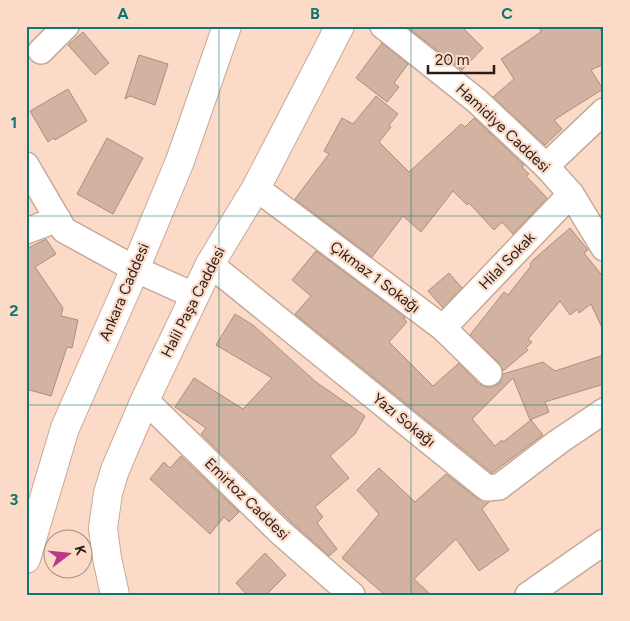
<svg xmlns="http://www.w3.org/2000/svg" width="630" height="621" font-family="Figtree,sans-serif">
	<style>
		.building { fill: #d2b3a2; stroke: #ac8e7e }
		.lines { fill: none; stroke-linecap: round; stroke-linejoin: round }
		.minor-casing { stroke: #c8a998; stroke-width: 28 }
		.tertiary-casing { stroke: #c8a998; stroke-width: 30 }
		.minor { stroke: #fff; stroke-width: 25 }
		.tertiary { stroke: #fff; stroke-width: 28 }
		.grid { fill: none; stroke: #0f766e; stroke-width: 1; stroke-opacity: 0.55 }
		.labels { text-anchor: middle; stroke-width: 4.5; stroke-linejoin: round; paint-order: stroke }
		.street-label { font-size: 15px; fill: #281c16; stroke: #fbdac8 }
		.neatline { fill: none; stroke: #0f766e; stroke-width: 2 }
		.grid-label { font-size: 16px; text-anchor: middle; font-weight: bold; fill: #0f766e }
	</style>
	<rect width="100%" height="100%" fill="#fbdac8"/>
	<!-- building -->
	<g class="building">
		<path d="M406,26h55l22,22 -21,22z"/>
		<path d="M539,26h60l5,12v26l-13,6 12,19 -49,31 8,9 -17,16 -52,-48 21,-18 -13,-20 40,-27z"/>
		<path d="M83,32l26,31 -14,12 -27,-30z"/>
		<path d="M382,43l26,21 -14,19 5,4 -12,15 -31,-24z"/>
		<path d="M139,55l29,9 -13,41 -25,-9 -5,3z"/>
		<path d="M68,89l19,32 -32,19 -2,-2 -5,4 -18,-31z"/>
		<path d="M376,96l22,18 -9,11 2,2 -12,15 30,30 52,-48 4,3 9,-9 50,47 -2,2 7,7 -3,2 21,22 -34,36 -11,-12 -8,8 -25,-27 -2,2 -14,-14 -32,41 -18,-16 -31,41 -77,-58 34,-45 -5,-3 18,-33 11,6z"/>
		<path d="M107,138l36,20 -30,56 -36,-20z"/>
		<path d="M570,228l18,22 -4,3 20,25v54l-13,-28 -12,9 -1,-4 -8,6 -10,-14 -32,38 4,3 -6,6 2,2 -25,21 -4,-8 -29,-28 34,-43 4,3 23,-29 -1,-2 3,-4z"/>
		<path d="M46,239l10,15 -21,13 28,41 -2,8 17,4 -6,28 -5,-1 -16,49 -25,-7v-140z"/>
		<path d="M316,251l89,66 -1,2 3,3 -18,20 44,44 26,-23 20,21 7,3h6l8,-4 3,-9 40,-12 12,9 49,-16v29l-59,18 4,10 -19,8 -17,-42 -41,41 23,27 7,-6 1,2 28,-22 12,15 -51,38 -197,-159 16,-18 -19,-16z"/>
		<path d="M449,273l13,15 -19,20 -15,-17z"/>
		<path d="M235,314l18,11 63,57 49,34 -10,18 -25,22 19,22 -34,29 8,10 -6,6 20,26 -8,7 -39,-35 -89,-87 5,-6 -31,-21 19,-29 49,31 29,-31 -56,-33z"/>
		<path d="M181,456l58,56 -10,10 -5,-5 -14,17 -60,-55 14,-17 6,6z"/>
		<path d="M379,468l36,34 31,-28 32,25 11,3 -7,7 27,41 -30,21 -23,-32 -42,40 17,16h-46l-43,-37 37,-44 -22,-24z"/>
		<path d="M265,553l21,22 -20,20h-19l-11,-12z"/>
	</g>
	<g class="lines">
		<defs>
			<g id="minor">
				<path d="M383,26l94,75 69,65 25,28 33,54"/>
				<path d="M41,51l25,-25"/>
				<path d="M26,165l38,65 71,39 60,27"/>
				<path d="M546,166l58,-55"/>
				<path d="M256,188l187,140 46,45"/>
				<path d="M26,231l32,-12"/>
				<path d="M210,264l277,224 12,-1 59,-45 46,-31"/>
				<path d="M443,328l128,-134"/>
				<path d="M145,400l135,132 72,63"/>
				<path d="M528,595l76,-53"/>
			</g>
			<g id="tertiary">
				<path d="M26,559l39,-131 70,-159 45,-108 47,-135"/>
				<path d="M115,595l-8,-37 -4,-30 5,-35 7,-23 30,-70 65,-136 46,-76 84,-162"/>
			</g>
		</defs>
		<!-- minor casing -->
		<use href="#minor" class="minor-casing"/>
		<!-- tertiary casing -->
		<use href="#tertiary" class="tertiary-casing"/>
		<!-- minor -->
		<use href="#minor" class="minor"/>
		<!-- tertiary -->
		<use href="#tertiary" class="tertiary"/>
	</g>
	<!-- grid -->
	<path class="grid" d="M219,26v569M411,26v569M26,216h578M26,405h578"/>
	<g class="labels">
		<!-- street labels -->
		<g class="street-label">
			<text transform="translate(503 128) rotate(43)" y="5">Hamidiye Caddesi</text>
			<text transform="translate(507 261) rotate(-46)" y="5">Hilal Sokak</text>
			<text transform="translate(375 277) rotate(37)" y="5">Çıkmaz 1 Sokağı</text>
			<text transform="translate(124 292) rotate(-67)" y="5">Ankara Caddesi</text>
			<text transform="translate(193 302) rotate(-63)" y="5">Halil Paşa Caddesi</text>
			<text transform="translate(404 420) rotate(39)" y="5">Yazı Sokağı</text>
			<text transform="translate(247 499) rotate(44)" y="5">Emirtoz Caddesi</text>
		</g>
	</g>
	<!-- border -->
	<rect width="630" height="621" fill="none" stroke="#fbdac8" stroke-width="55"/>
	<!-- north arrow -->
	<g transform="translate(68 554) rotate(74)"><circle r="24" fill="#fbdac8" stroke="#a78e81"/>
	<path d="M0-4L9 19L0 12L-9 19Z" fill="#b73987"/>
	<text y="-8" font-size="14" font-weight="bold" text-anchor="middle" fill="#281c16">K</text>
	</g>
	<!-- scale -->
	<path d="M428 65v8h66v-8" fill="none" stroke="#281c16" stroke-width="2.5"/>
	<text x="435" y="65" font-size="15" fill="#281c16" stroke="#fbdac8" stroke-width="4" paint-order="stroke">20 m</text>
	<rect x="28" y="28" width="574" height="566" class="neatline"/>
	<g class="grid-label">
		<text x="123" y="19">A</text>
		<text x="315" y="19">B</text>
		<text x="507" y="19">C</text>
		<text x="14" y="128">1</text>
		<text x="14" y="316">2</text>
		<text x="14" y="505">3</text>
	</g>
</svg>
